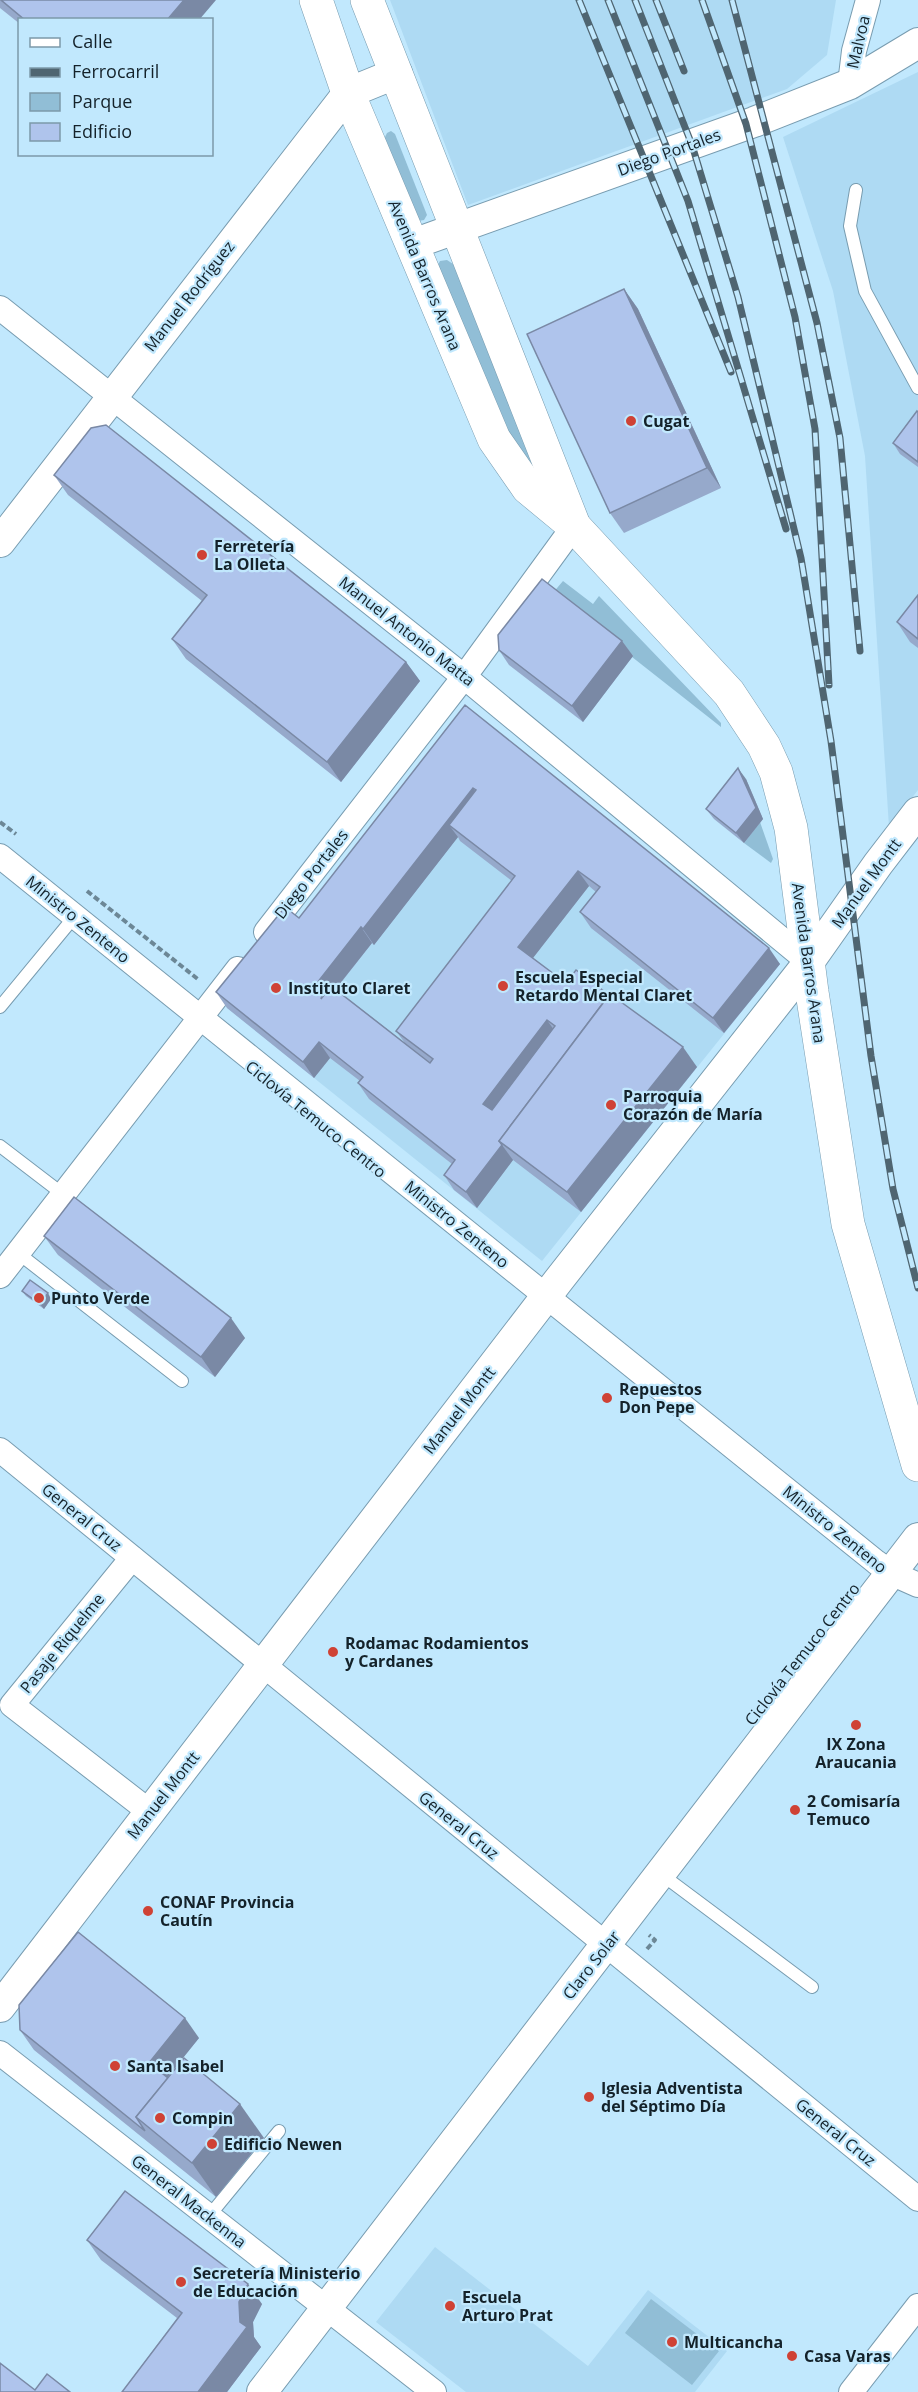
<svg xmlns="http://www.w3.org/2000/svg" width="918" height="2392" font-family="'Open Sans',sans-serif">
	<style>
		.built { fill: #aedaf3 }
		.green { fill: #91bed6 }
		.lines { fill: none; stroke-linecap: round; stroke-linejoin: round }
		.service-casing { stroke: #789cb0; stroke-width: 14 }
		.minor-casing { stroke: #789cb0; stroke-width: 26 }
		.tertiary-casing { stroke: #789cb0; stroke-width: 32 }
		.secondary-casing { stroke: #789cb0; stroke-width: 34 }
		.path { stroke: #6c8796; stroke-width: 4; stroke-dasharray: 6 3; stroke-linecap: butt }
		.service { stroke: #fff; stroke-width: 12 }
		.minor { stroke: #fff; stroke-width: 24 }
		.tertiary { stroke: #fff; stroke-width: 30 }
		.secondary { stroke: #fff; stroke-width: 33 }
		.rail-casing { stroke: #4f6571; stroke-width: 7 }
		.rail { stroke: #c1e8fd; stroke-width: 4.5; stroke-dasharray: 14; stroke-linecap: butt }
		.wall { fill: #96a9cb; fill-rule: evenodd }
		.shaded-wall { fill: #7a89a5 }
		.building { fill: #afc4ec; stroke: #7a89a5; stroke-width: 1.5; fill-rule: evenodd }
		.poi-dot { fill: #cf4235; stroke: #c1e8fd; stroke-width: 2 }
		.labels { text-anchor: middle; stroke-width: 4.5; stroke-linejoin: round; paint-order: stroke }
		.street-label { font-size: 16px; fill: #14222a; stroke: #c1e8fd }
		.poi-label { font-size: 16px; font-weight: bold; fill: #14222a; stroke: #c1e8fd; text-anchor: start }
	</style>
	<rect width="100%" height="100%" fill="#c1e8fd"/>
	<!-- built -->
	<g class="built">
		<path d="M390,0h446l-9,55 -40,34 -319,116z"/>
		<path d="M918,72v718l-29,37 -24,-371 -32,-165 -50,-154z"/>
		<path d="M464,711l316,253 -238,297 -315,-253z"/>
		<path d="M435,2247l153,119 60,-76 79,61 -32,41h-229l-90,-70z"/>
	</g>
	<!-- green -->
	<g class="green">
		<path d="M391,131l4,3 32,81 -3,5 -6,1 -35,-80 4,-8z"/>
		<path d="M447,260l9,6 86,211 -10,9 -98,-214 6,-11z"/>
		<path d="M563,581l30,23 6,-8 122,127v4l-169,-133z"/>
		<path d="M760,822l13,37 -2,4 -27,-20z"/>
		<path d="M651,2299l68,52 -27,34 -67,-52z"/>
	</g>
	<g class="lines">
		<defs>
			<g id="service">
				<path d="M856,190l-6,36 15,65 53,97"/>
				<path d="M0,1007l75,-91"/>
				<path d="M0,1146l64,49"/>
				<path d="M18,1253l164,128"/>
				<path d="M661,1874l151,113"/>
				<path d="M209,2216l70,-85"/>
			</g>
			<g id="minor">
				<path d="M850,84l4,-33 14,-51"/>
				<path d="M0,308l473,376 336,278"/>
				<path d="M0,856l876,706 15,11 27,12"/>
				<path d="M266,932l198,-255 110,-151"/>
				<path d="M0,1276l238,-307"/>
				<path d="M0,1450l918,749"/>
				<path d="M132,1558l-120,147 138,107"/>
				<path d="M0,2053l434,339"/>
				<path d="M851,2392l67,-86"/>
			</g>
			<g id="tertiary">
				<path d="M413,244l341,-122 96,-38 68,-41"/>
				<path d="M0,542l348,-449 49,-20"/>
				<path d="M0,2007l558,-726 251,-319 69,-98 40,-52"/>
				<path d="M262,2392l656,-854"/>
			</g>
			<g id="secondary">
				<path d="M316,0l32,93 146,346 34,49 46,38 155,167 35,53 12,26 15,56 21,164 36,232 70,241"/>
				<path d="M367,0l206,523"/>
			</g>
		</defs>
		<!-- service casing -->
		<use href="#service" class="service-casing"/>
		<!-- minor casing -->
		<use href="#minor" class="minor-casing"/>
		<!-- tertiary casing -->
		<use href="#tertiary" class="tertiary-casing"/>
		<!-- secondary casing -->
		<use href="#secondary" class="secondary-casing"/>
		<!-- path -->
		<g class="path">
			<path d="M0,822l16,12"/>
			<path d="M87,891l112,89"/>
			<path d="M647,1949l8,-9 -6,-5"/>
		</g>
		<!-- service -->
		<use href="#service" class="service"/>
		<!-- minor -->
		<use href="#minor" class="minor"/>
		<!-- tertiary -->
		<use href="#tertiary" class="tertiary"/>
		<!-- secondary -->
		<use href="#secondary" class="secondary"/>
		<defs>
			<g id="rail">
				<path d="M579,0l152,372"/>
				<path d="M608,0l80,201 98,328"/>
				<path d="M635,0l57,145 46,152 63,261 30,183 40,315 22,133 25,99"/>
				<path d="M656,0l28,71"/>
				<path d="M702,0l44,124 49,193 20,112 14,256"/>
				<path d="M732,0l85,323 23,115 20,213"/>
			</g>
		</defs>
		<!-- rail casing -->
		<use href="#rail" class="rail-casing"/>
		<!-- rail -->
		<use href="#rail" class="rail"/>
	</g>
	<!-- wall -->
	<g class="wall">
		<path d="M0,0l199,20h-179v4l-20,-16z"/>
		<path d="M624,289l14,20 83,179 -97,45 -14,-20z"/>
		<path d="M918,412v55l-18,-13 -7,-11z"/>
		<path d="M54,475l352,187 14,19 -79,101 -155,-123 -14,-20 30,-38 -134,-106z"/>
		<path d="M918,595v53l-8,-6 -13,-20z"/>
		<path d="M622,641l11,15 -50,66 -74,-57 -10,-15z"/>
		<path d="M465,705l315,259 -56,69 -133,-105 -11,-16 16,-20 -7,-6 -56,72 33,25 131,84 -116,145 -68,-52 -36,48 -23,-18 -10,-15 8,-11 -83,-65 -11,-16 2,-2 -30,-23 -16,20 -87,-70 -11,-16 83,-74zM458,837l2,4 52,40 -116,150 9,12 -69,-54 36,-46 2,2z"/>
		<path d="M746,779l17,40 -19,24 -30,-24 -8,-10z"/>
		<path d="M44,1236l201,102 -30,39 -157,-122z"/>
		<path d="M22,1291l29,8 -7,10 -18,-13z"/>
		<path d="M20,2030l179,8 -32,39 97,61 -48,59 -182,-147z"/>
		<path d="M87,2240l175,64 -9,18 1,15 7,10 -34,45h-105l55,-74 -76,-58z"/>
	</g>
	<!-- shaded-wall -->
	<g class="shaded-wall">
		<path d="M184,0h32l-17,20h-32z"/>
		<path d="M624,289l14,20 83,179 -14,-20z"/>
		<path d="M622,641l11,15 -50,66 -11,-16z"/>
		<path d="M406,662l14,19 -79,101 -14,-20z"/>
		<path d="M738,768l8,11 17,40 -19,24 -8,-10z"/>
		<path d="M473,788l11,15 -35,22 9,12 -84,108 -11,-16z"/>
		<path d="M578,871l11,15 -60,77 -11,-16z"/>
		<path d="M361,927l11,16 -46,58 -13,-13z"/>
		<path d="M769,948l11,16 -56,69 -11,-15z"/>
		<path d="M547,1020l11,16 -65,83 -10,-15z"/>
		<path d="M319,1042l11,16 -16,20 -11,-16z"/>
		<path d="M683,1047l14,20 -116,145 -14,-20z"/>
		<path d="M502,1145l11,15 -36,48 -11,-16z"/>
		<path d="M48,1293l3,6 -7,10 -4,-5z"/>
		<path d="M231,1318l14,20 -30,39 -14,-20z"/>
		<path d="M185,2018l14,20 -36,45 -14,-20z"/>
		<path d="M240,2104l24,34 -48,59 -24,-34z"/>
		<path d="M248,2284l14,20 -9,18 1,15 7,10 -34,45h-29l42,-70 -1,-20z"/>
	</g>
	<!-- building -->
	<g class="building">
		<path d="M1,0h183l-17,20h-142z"/>
		<path d="M624,289l83,179 -97,45 -83,-179z"/>
		<path d="M917,411l1,1v50l-25,-19z"/>
		<path d="M106,425l300,237 -79,100 -155,-123 35,-44 -153,-120 37,-47z"/>
		<path d="M542,579l80,62 -50,65 -73,-56 -1,-15z"/>
		<path d="M918,595v44l-21,-17z"/>
		<path d="M465,705l304,243 -56,70 -133,-106 20,-25 -22,-16 -60,76 48,36 10,-13 33,25 -110,146 3,4 -36,47 -22,-17 11,-15 -97,-77 5,-6 -44,-35 -16,20 -87,-70 69,-85 14,11zM473,788l3,2 -27,35 66,51 -119,155 37,28 -3,4 -99,-77 -10,13 1,-4 -9,-7 48,-61 2,2zM547,1020l8,6 -63,84 -9,-6z"/>
		<path d="M738,768l18,40 -20,25 -30,-24z"/>
		<path d="M610,994l73,53 -116,145 -68,-51z"/>
		<path d="M74,1197l157,121 -30,39 -157,-121z"/>
		<path d="M30,1280l18,13 -8,11 -18,-13z"/>
		<path d="M78,1932l107,86 -36,45 19,15 -32,39 9,14 -125,-101 -1,-25z"/>
		<path d="M184,2058l56,46 -48,59 -56,-46z"/>
		<path d="M125,2191l123,93 -9,18 1,20 7,5 -49,65h-76l60,-79 -95,-73z"/>
		<path d="M0,2363l35,27 12,-16 23,18h-70z"/>
	</g>
	<!-- markers -->
	<g class="poi-dot">
		<circle cx="631" cy="421" r="6"/>
		<circle cx="202" cy="555" r="6"/>
		<circle cx="503" cy="986" r="6"/>
		<circle cx="276" cy="988" r="6"/>
		<circle cx="611" cy="1105" r="6"/>
		<circle cx="39" cy="1298" r="6"/>
		<circle cx="607" cy="1398" r="6"/>
		<circle cx="333" cy="1652" r="6"/>
		<circle cx="856" cy="1725" r="6"/>
		<circle cx="795" cy="1810" r="6"/>
		<circle cx="148" cy="1911" r="6"/>
		<circle cx="115" cy="2066" r="6"/>
		<circle cx="589" cy="2097" r="6"/>
		<circle cx="160" cy="2118" r="6"/>
		<circle cx="212" cy="2144" r="6"/>
		<circle cx="181" cy="2282" r="6"/>
		<circle cx="450" cy="2306" r="6"/>
		<circle cx="672" cy="2342" r="6"/>
		<circle cx="792" cy="2356" r="6"/>
	</g>
	<g class="labels">
		<!-- street labels -->
		<g class="street-label">
			<text transform="translate(858 42) rotate(-77)" y="6">Malvoa</text>
			<text transform="translate(669 152) rotate(-20)" y="6">Diego Portales</text>
			<text transform="translate(425 275) rotate(67)" y="6">Avenida Barros Arana</text>
			<text transform="translate(189 296) rotate(-52)" y="6">Manuel Rodríguez</text>
			<text transform="translate(407 631) rotate(38)" y="6">Manuel Antonio Matta</text>
			<text transform="translate(311 874) rotate(-52)" y="6">Diego Portales</text>
			<text transform="translate(866 883) rotate(-54)" y="6">Manuel Montt</text>
			<text transform="translate(78 919) rotate(39)" y="6">Ministro Zenteno</text>
			<text transform="translate(809 963) rotate(82)" y="6">Avenida Barros Arana</text>
			<text transform="translate(316 1119) rotate(39)" y="6">Ciclovía Temuco Centro</text>
			<text transform="translate(457 1224) rotate(39)" y="6">Ministro Zenteno</text>
			<text transform="translate(459 1410) rotate(-52)" y="6">Manuel Montt</text>
			<text transform="translate(82 1517) rotate(39)" y="6">General Cruz</text>
			<text transform="translate(835 1529) rotate(39)" y="6">Ministro Zenteno</text>
			<text transform="translate(62 1643) rotate(-51)" y="6">Pasaje Riquelme</text>
			<text transform="translate(802 1654) rotate(-52)" y="6">Ciclovía Temuco Centro</text>
			<text transform="translate(163 1795) rotate(-52)" y="6">Manuel Montt</text>
			<text transform="translate(459 1825) rotate(39)" y="6">General Cruz</text>
			<text transform="translate(591 1965) rotate(-52)" y="6">Claro Solar</text>
			<text transform="translate(836 2132) rotate(39)" y="6">General Cruz</text>
			<text transform="translate(189 2201) rotate(38)" y="6">General Mackenna</text>
		</g>
		<!-- poi labels -->
		<g class="poi-label">
			<text x="643" y="427">Cugat</text>
			<text x="214" y="552">Ferretería<tspan x="214" dy="18">La Olleta</tspan></text>
			<text x="515" y="983">Escuela Especial<tspan x="515" dy="18">Retardo Mental Claret</tspan></text>
			<text x="288" y="994">Instituto Claret</text>
			<text x="623" y="1102">Parroquia<tspan x="623" dy="18">Corazón de María</tspan></text>
			<text x="51" y="1304">Punto Verde</text>
			<text x="619" y="1395">Repuestos<tspan x="619" dy="18">Don Pepe</tspan></text>
			<text x="345" y="1649">Rodamac Rodamientos<tspan x="345" dy="18">y Cardanes</tspan></text>
			<text x="856" y="1750" text-anchor="middle">IX Zona<tspan x="856" dy="18">Araucania</tspan></text>
			<text x="807" y="1807">2 Comisaría<tspan x="807" dy="18">Temuco</tspan></text>
			<text x="160" y="1908">CONAF Provincia<tspan x="160" dy="18">Cautín</tspan></text>
			<text x="127" y="2072">Santa Isabel</text>
			<text x="601" y="2094">Iglesia Adventista<tspan x="601" dy="18">del Séptimo Día</tspan></text>
			<text x="172" y="2124">Compin</text>
			<text x="224" y="2150">Edificio Newen</text>
			<text x="193" y="2279">Secretería Ministerio<tspan x="193" dy="18">de Educación</tspan></text>
			<text x="462" y="2303">Escuela<tspan x="462" dy="18">Arturo Prat</tspan></text>
			<text x="684" y="2348">Multicancha</text>
			<text x="804" y="2362">Casa Varas</text>
		</g>
	</g>
	<!-- legend -->
	<rect x="18" y="18" width="195" height="138" fill="#c1e8fd" stroke="#7c99a9" stroke-width="1.5"/>
	<rect x="30" y="38" width="30" height="9" fill="#ffffff" stroke="#7c99a9" stroke-width="1.5"/>
	<text x="72" y="48" font-size="18" fill="#14222a">Calle</text>
	<rect x="30" y="68" width="30" height="9" fill="#4f6571" stroke="#7c99a9" stroke-width="1.5"/>
	<text x="72" y="78" font-size="18" fill="#14222a">Ferrocarril</text>
	<rect x="30" y="93" width="30" height="18" fill="#91bed6" stroke="#7c99a9" stroke-width="1.5"/>
	<text x="72" y="108" font-size="18" fill="#14222a">Parque</text>
	<rect x="30" y="123" width="30" height="18" fill="#afc4ec" stroke="#7c99a9" stroke-width="1.5"/>
	<text x="72" y="138" font-size="18" fill="#14222a">Edificio</text>
</svg>
